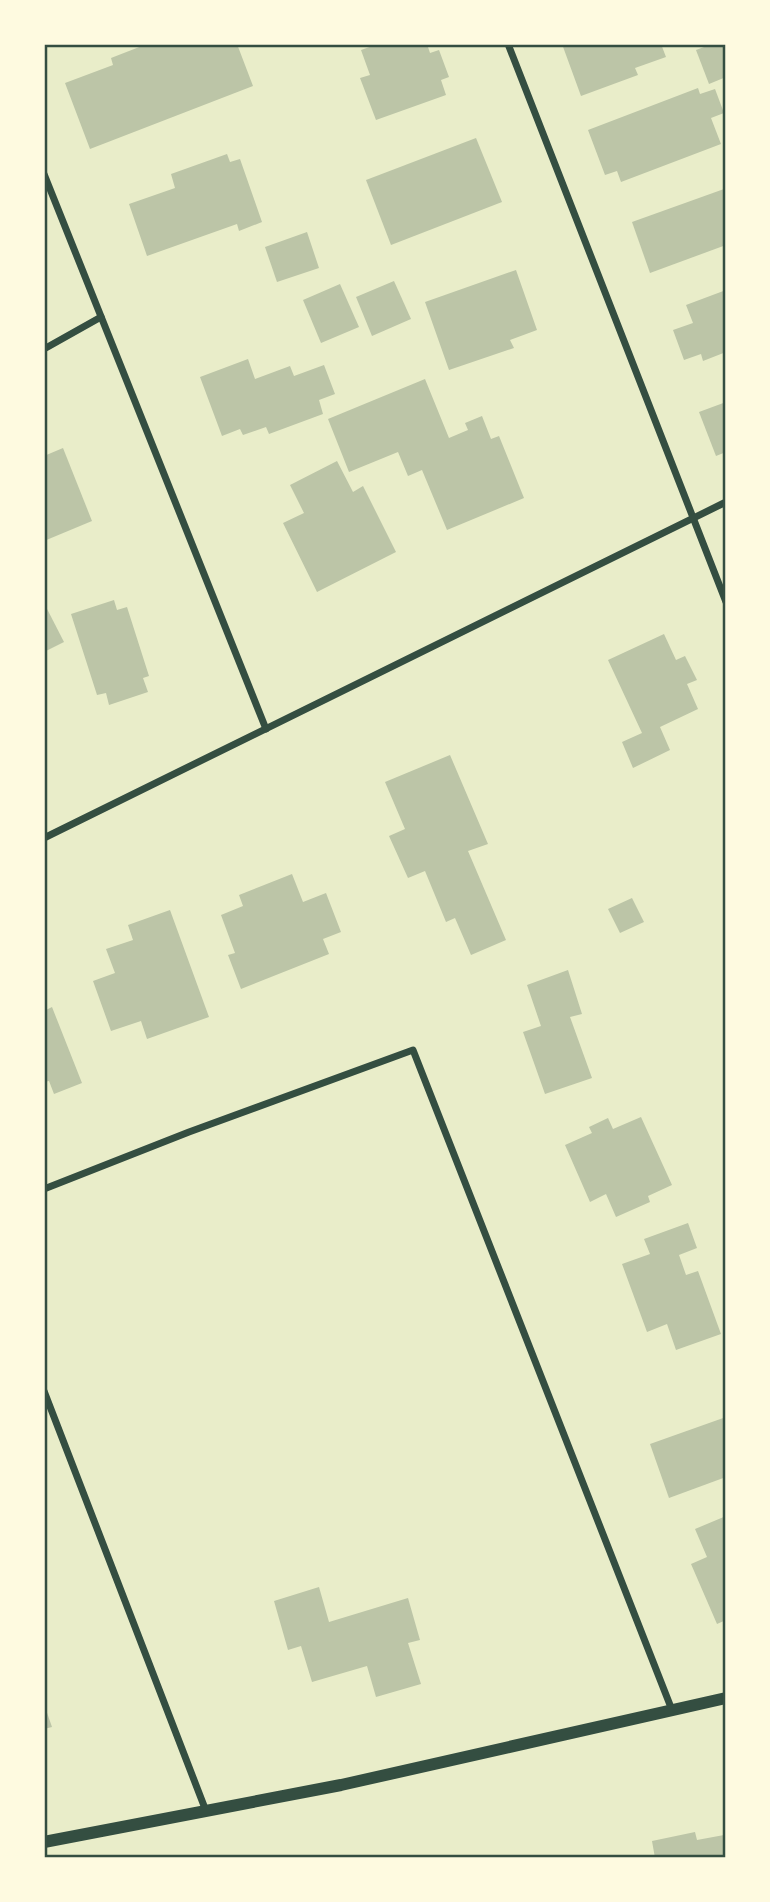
<svg xmlns="http://www.w3.org/2000/svg" width="770" height="1902" font-family="'Nunito Sans',sans-serif">
	<style>
		.building { fill: #bcc5a7 }
		.lines { fill: none; stroke-linecap: round; stroke-linejoin: round }
		.minor { stroke: #344e41; stroke-width: 7 }
		.tertiary { stroke: #344e41; stroke-width: 12 }
		.neatline { fill: none; stroke: #344e41; stroke-width: 2.5 }
	</style>
	<rect width="100%" height="100%" fill="#e9edc9"/>
	<!-- building -->
	<g class="building">
		<path d="M147,44h90l16,42 -163,63 -25,-66 48,-18 -2,-7z"/>
		<path d="M378,44h49l3,9 9,-3 10,27 -8,3 5,15 -70,25 -16,-42 10,-3 -9,-25z"/>
		<path d="M562,44h99l5,13 -31,11 3,7 -57,21z"/>
		<path d="M712,44h14v33l-17,7 -13,-34z"/>
		<path d="M698,88l2,6 15,-5 9,24 -13,5 10,26 -100,38 -4,-11 -12,4 -17,-45z"/>
		<path d="M476,138l26,64 -111,43 -25,-65z"/>
		<path d="M227,154l3,8 10,-3 22,63 -23,9 -2,-7 -90,32 -18,-52 46,-16 -4,-14z"/>
		<path d="M724,189l2,56 -76,28 -18,-51z"/>
		<path d="M307,232l12,36 -42,14 -12,-35z"/>
		<path d="M516,270l21,60 -27,10 4,8 -65,22 -24,-68z"/>
		<path d="M394,281l17,38 -39,17 -16,-39z"/>
		<path d="M340,284l19,43 -38,16 -18,-43z"/>
		<path d="M726,290v62l-23,9 -2,-7 -17,6 -11,-30 20,-7 -7,-18z"/>
		<path d="M248,359l7,20 35,-13 4,10 30,-11 11,29 -16,6 4,14 -54,20 -3,-7 -23,8 -3,-6 -18,7 -22,-59z"/>
		<path d="M425,379l24,59 19,-8 -3,-7 17,-7 9,23 8,-3 25,62 -77,32 -25,-60 -14,6 -10,-24 -49,20 -21,-53z"/>
		<path d="M726,402v50l-10,4 -17,-44z"/>
		<path d="M63,448l29,73 -48,20v-85z"/>
		<path d="M337,461l16,31 10,-6 33,66 -79,40 -34,-69 21,-10 -14,-28z"/>
		<path d="M114,600l3,10 10,-3 22,69 -6,2 5,14 -39,13 -3,-12 -9,2 -26,-81z"/>
		<path d="M44,603l20,39 -20,10z"/>
		<path d="M664,634l12,26 9,-4 12,24 -10,4 11,25 -38,18 10,23 -37,18 -11,-26 20,-9 -34,-73z"/>
		<path d="M450,755l38,89 -20,7 38,89 -35,15 -16,-37 -9,4 -21,-51 -17,7 -19,-42 16,-7 -20,-47z"/>
		<path d="M292,874l11,28 23,-9 15,39 -18,7 6,15 -88,35 -13,-34 7,-2 -14,-38 22,-9 -4,-11z"/>
		<path d="M632,898l12,24 -24,11 -12,-24z"/>
		<path d="M170,910l39,107 -62,22 -6,-18 -30,10 -18,-50 22,-8 -9,-24 27,-9 -5,-15z"/>
		<path d="M568,970l14,44 -12,3 22,61 -47,16 -22,-62 18,-6 -14,-41z"/>
		<path d="M52,1007l30,76 -28,11 -5,-13 -5,1v-71z"/>
		<path d="M641,1117l31,68 -24,11 2,6 -34,15 -10,-23 -16,8 -25,-57 27,-12 -3,-6 19,-9 5,11z"/>
		<path d="M688,1223l9,25 -18,7 7,20 12,-4 23,63 -45,16 -9,-26 -20,8 -25,-68 28,-10 -6,-15z"/>
		<path d="M726,1417v60l-57,21 -19,-54z"/>
		<path d="M726,1516v104l-9,4 -26,-60 16,-7 -12,-28z"/>
		<path d="M319,1587l10,35 79,-24 12,42 -12,3 13,41 -45,13 -9,-31 -55,16 -11,-36 -13,4 -14,-49z"/>
		<path d="M44,1704l8,23 -8,2z"/>
		<path d="M695,1832l2,8 27,-5 2,23h-71l-3,-17z"/>
	</g>
	<g class="lines">
		<!-- minor -->
		<g class="minor">
			<path d="M508,44l218,558"/>
			<path d="M44,174l222,555"/>
			<path d="M44,349l57,-32"/>
			<path d="M44,838l682,-336"/>
			<path d="M44,1189l145,-57 224,-82 259,660"/>
			<path d="M44,1391l162,420"/>
		</g>
		<!-- tertiary -->
		<path class="tertiary" d="M44,1842l297,-57 385,-87"/>
	</g>
	<!-- border -->
	<rect width="770" height="1902" fill="none" stroke="#fefae0" stroke-width="91"/>
	<rect x="46" y="46" width="678" height="1810" class="neatline"/>
</svg>
